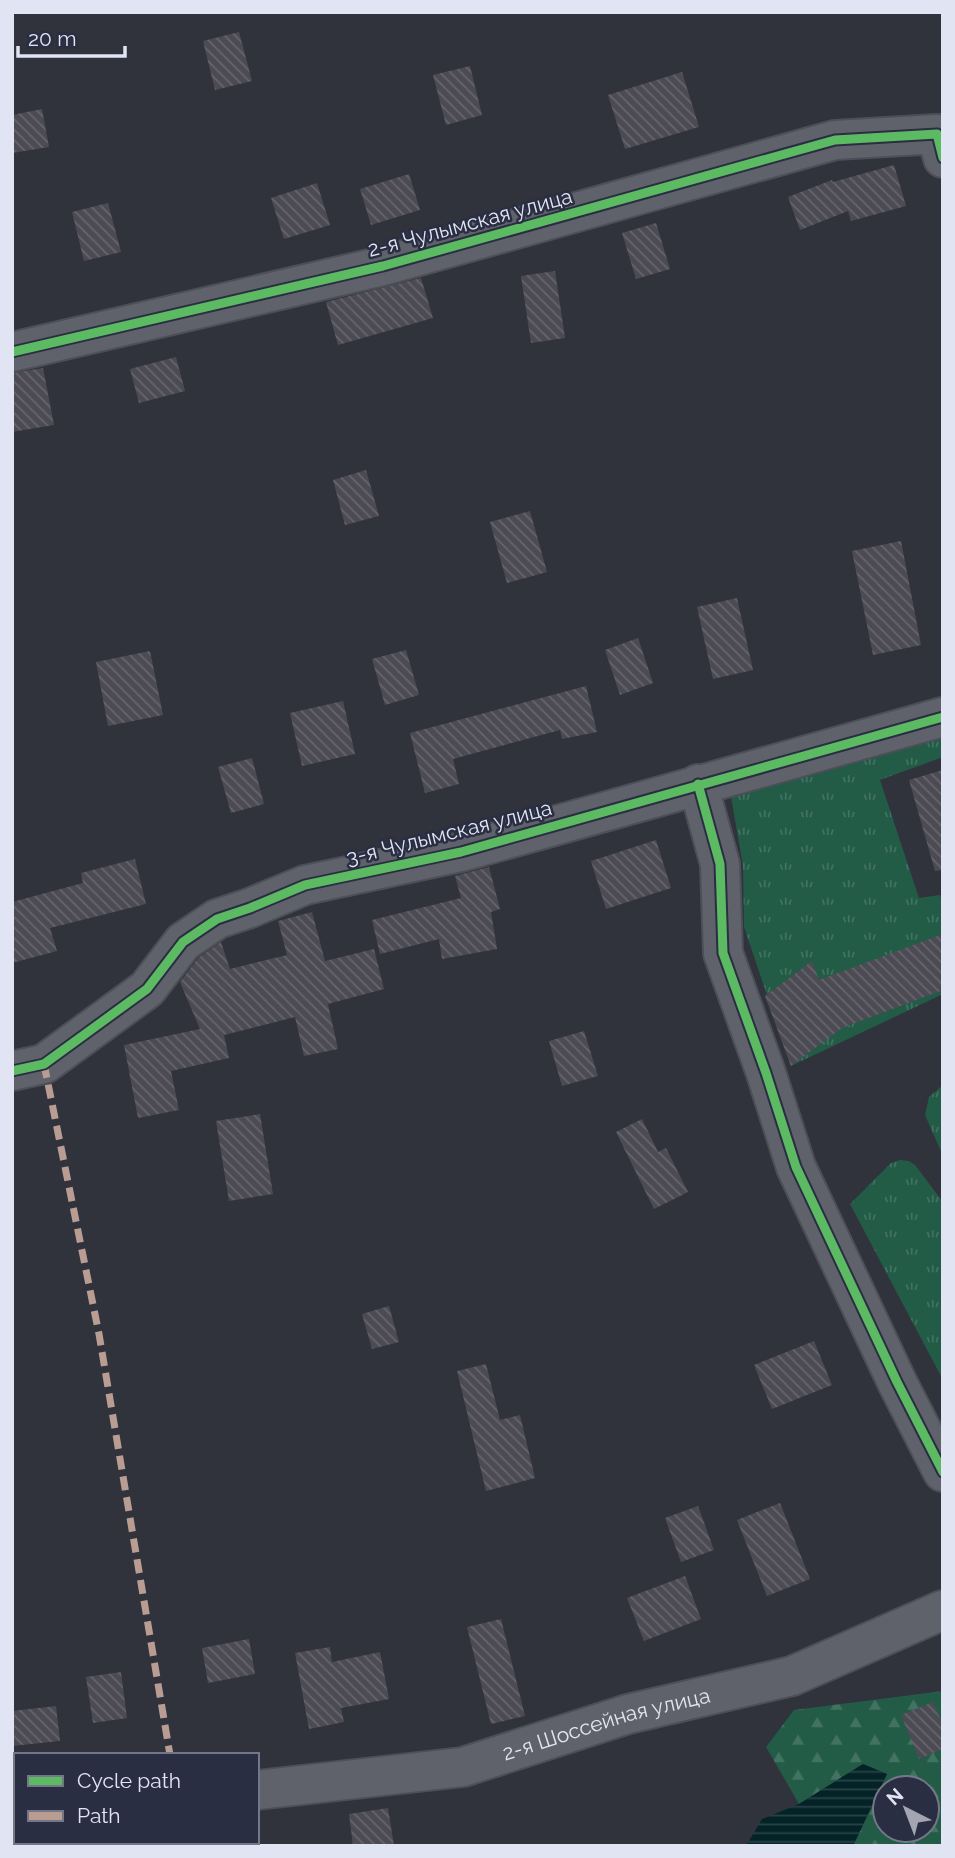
<svg xmlns="http://www.w3.org/2000/svg" width="955" height="1858" font-family="Raleway,sans-serif">
	<style>
		.grass { fill: url(#grass-tufts) }
		.forest { fill: url(#forest-firs); fill-rule: evenodd }
		.water { fill: url(#water-rules) }
		.building { fill: url(#building-back-hatch) }
		.lines { fill: none; stroke-linecap: round; stroke-linejoin: round }
		.street-casing { stroke: #4d4f58; stroke-width: 42 }
		.street { stroke: #60626b; stroke-width: 38 }
		.quiet { stroke: #b99d93; stroke-width: 7; stroke-dasharray: 14 7; stroke-linecap: butt }
		.cycleway-casing { stroke: #2a2e42; stroke-width: 13 }
		.cycleway { stroke: #5cba63; stroke-width: 9 }
		.labels { text-anchor: middle; stroke-width: 5; stroke-linejoin: round; paint-order: stroke }
		.street-label { font-size: 21px; fill: #e1e4f2; stroke: #2a2e42 }
	</style>
	<defs>
		<pattern id="grass-tufts" width="24" height="20" patternUnits="userSpaceOnUse" patternTransform="scale(1.75)"><rect width="24" height="20" fill="#225b46"/><path d="M3 7l-1-3M5 7V3M7 7l1-3M15 17l-1-3M17 17v-4M19 17l1-3" fill="none" stroke="#427261"/></pattern>
		<pattern id="forest-firs" width="22" height="20" patternUnits="userSpaceOnUse" patternTransform="scale(1.75)"><rect width="22" height="20" fill="#225b46"/><path d="M5 1l3.5 6h-7zM16 11l3.5 6h-7z" fill="#427261"/></pattern>
		<pattern id="water-rules" width="6" height="5" patternUnits="userSpaceOnUse" patternTransform="scale(1.75)"><rect width="6" height="5" fill="#042327"/><path d="M0 2.5h6" fill="none" stroke="#284347"/></pattern>
		<pattern id="building-back-hatch" width="6" height="6" patternUnits="userSpaceOnUse" patternTransform="scale(1.75)"><rect width="6" height="6" fill="#4c4b54"/><path d="M-1 5l2 2M0 0l6 6M5-1l2 2" fill="none" stroke="#66656d"/></pattern>
	</defs>
	<rect width="100%" height="100%" fill="#30323c"/>
	<!-- grass -->
	<g class="grass">
		<path d="M943,738v19l-63,23 39,118 21,-3 3,9v90l-152,72 -47,-139 -1,-61 -13,-75z"/>
		<path d="M943,1085v71l-18,-41 4,-18z"/>
		<path d="M900,1160l9,1 6,4 28,37v178l-93,-176 41,-41z"/>
	</g>
	<!-- forest -->
	<path class="forest" d="M943,1691v155h-90l34,-72 -24,-10 -64,40 -33,-57 28,-37zM885,1788h42v42h-42z"/>
	<!-- water -->
	<path class="water" d="M863,1764l24,10 -34,72h-107l16,-27 37,-15z"/>
	<!-- building -->
	<g class="building">
		<path d="M239,32l13,49 -37,9 -12,-49z"/>
		<path d="M470,66l12,49 -36,10 -13,-50z"/>
		<path d="M682,72l17,55 -74,22 -17,-54z"/>
		<path d="M42,109l7,38 -37,6v-38z"/>
		<path d="M894,165l12,41 -55,15 -3,-10 -48,19 -12,-33 44,-17 1,2z"/>
		<path d="M409,174l11,36 -49,15 -11,-36z"/>
		<path d="M317,183l13,42 -46,14 -13,-41z"/>
		<path d="M108,203l13,49 -37,9 -12,-49z"/>
		<path d="M656,223l14,46 -34,10 -14,-46z"/>
		<path d="M555,271l10,67 -34,5 -10,-67z"/>
		<path d="M421,278l12,40 -95,27 -12,-43z"/>
		<path d="M176,357l9,34 -46,12 -9,-34z"/>
		<path d="M43,368l11,57 -42,7v-59z"/>
		<path d="M366,470l13,46 -34,9 -12,-45z"/>
		<path d="M530,511l17,61 -40,11 -17,-61z"/>
		<path d="M901,541l20,104 -48,10 -21,-104z"/>
		<path d="M737,598l16,72 -40,9 -16,-72z"/>
		<path d="M638,638l15,45 -33,12 -15,-45z"/>
		<path d="M406,650l13,45 -34,10 -13,-46z"/>
		<path d="M150,651l13,64 -55,11 -12,-64z"/>
		<path d="M586,686l11,46 -35,7 -2,-9 -107,29 6,25 -34,9 -15,-60z"/>
		<path d="M343,701l12,53 -53,12 -12,-53z"/>
		<path d="M252,758l12,46 -33,9 -13,-46z"/>
		<path d="M943,770v100l-8,1 -26,-91z"/>
		<path d="M656,840l15,48 -65,21 -15,-48z"/>
		<path d="M135,859l11,45 -96,24 7,23 -45,12v-61l71,-19 -2,-10z"/>
		<path d="M489,867l11,42 -9,3 6,37 -55,10 -3,-20 -59,15 -8,-34 89,-22 -6,-22z"/>
		<path d="M312,912l13,49 49,-12 10,40 -56,15 10,45 -34,7 -9,-39 -71,18 5,23 -58,13 8,39 -41,8 -14,-73 76,-16 -20,-47 18,-24 23,-16 9,27 57,-14 -9,-34z"/>
		<path d="M943,934v56l-101,38 -51,38 -26,-70 47,-35 7,19z"/>
		<path d="M584,1031l14,45 -36,10 -13,-45z"/>
		<path d="M260,1114l13,80 -44,7 -13,-80z"/>
		<path d="M642,1119l16,33 8,-4 22,44 -34,17 -38,-77z"/>
		<path d="M389,1306l10,36 -27,7 -10,-35z"/>
		<path d="M814,1341l18,44 -60,24 -18,-44z"/>
		<path d="M486,1364l14,56 20,-5 15,63 -49,13 -29,-120z"/>
		<path d="M780,1503l30,76 -43,17 -30,-76z"/>
		<path d="M698,1506l16,44 -33,12 -16,-44z"/>
		<path d="M685,1576l16,43 -57,22 -17,-43z"/>
		<path d="M501,1619l24,97 -34,8 -24,-97z"/>
		<path d="M249,1639l6,35 -47,9 -6,-35z"/>
		<path d="M330,1647l2,15 48,-10 9,47 -48,9 3,14 -35,7 -14,-76z"/>
		<path d="M121,1672l6,46 -34,5 -7,-46z"/>
		<path d="M933,1702l10,23v24l-24,10 -18,-44z"/>
		<path d="M56,1706l4,35 -48,5v-35z"/>
		<path d="M388,1808l6,38h-41l-4,-32z"/>
	</g>
	<g class="lines">
		<defs>
			<g id="street">
				<path d="M12,352l371,-86 452,-126 102,-6 6,24"/>
				<path d="M698,784l22,80 3,89 43,120 30,94 101,215 46,90"/>
				<path d="M12,1071l32,-7 103,-75 36,-47 34,-23 33,-11 55,-23 156,-33 482,-135"/>
				<path id="s1" d="M257,1790l206,-23 165,-53 164,-38 151,-66"/>
				<path d="M12,1799h4"/>
			</g>
		</defs>
		<!-- street casing -->
		<use href="#street" class="street-casing"/>
		<!-- street -->
		<use href="#street" class="street"/>
		<!-- quiet -->
		<path class="quiet" d="M44,1064l55,270 71,421"/>
		<defs>
			<g id="cycleway">
				<path d="M12,352l371,-86 452,-126 102,-6 6,24"/>
				<path d="M698,784l22,80 3,89 43,120 30,94 101,215 46,90"/>
				<path d="M12,1071l32,-7 103,-75 36,-47 34,-23 33,-11 55,-23 156,-33 482,-135"/>
			</g>
		</defs>
		<!-- cycleway casing -->
		<use href="#cycleway" class="cycleway-casing"/>
		<!-- cycleway -->
		<use href="#cycleway" class="cycleway"/>
	</g>
	<g class="labels">
		<!-- street labels -->
		<g class="street-label">
			<text transform="translate(470 223) rotate(-15)" y="7">2-я Чулымская улица</text>
			<text transform="translate(449 833) rotate(-14)" y="7">3-я Чулымская улица</text>
			<text dy="7" stroke="none"><textPath href="#s1" startOffset="357">2-я Шоссейная улица</textPath></text>
		</g>
	</g>
	<!-- border -->
	<rect width="955" height="1858" fill="none" stroke="#e1e4f2" stroke-width="28"/>
	<!-- legend -->
	<rect x="14" y="1753" width="245" height="91" fill="#2a2e42" stroke="#737788" stroke-width="2"/>
	<rect x="28" y="1776" width="35" height="10" fill="#5cba63" stroke="#737788" stroke-width="2"/>
	<text x="77" y="1788" font-size="21" fill="#e1e4f2">Cycle path</text>
	<rect x="28" y="1811" width="35" height="10" fill="#b99d93" stroke="#737788" stroke-width="2"/>
	<text x="77" y="1823" font-size="21" fill="#e1e4f2">Path</text>
	<!-- north arrow -->
	<g transform="translate(906 1809) rotate(318)"><circle r="33" fill="#2a2e42" stroke="#737788" stroke-width="2"/>
	<path d="M0-5L12 26L0 18L-12 26Z" fill="#a3a6b2"/>
	<text y="-10" font-size="19" font-weight="bold" text-anchor="middle" fill="#e1e4f2">N</text>
	</g>
	<!-- scale -->
	<path d="M18 46v10h107v-10" fill="none" stroke="#e1e4f2" stroke-width="3.5"/>
	<text x="28" y="46" font-size="21" fill="#e1e4f2" stroke="#2a2e42" stroke-width="5" paint-order="stroke">20 m</text>
</svg>
